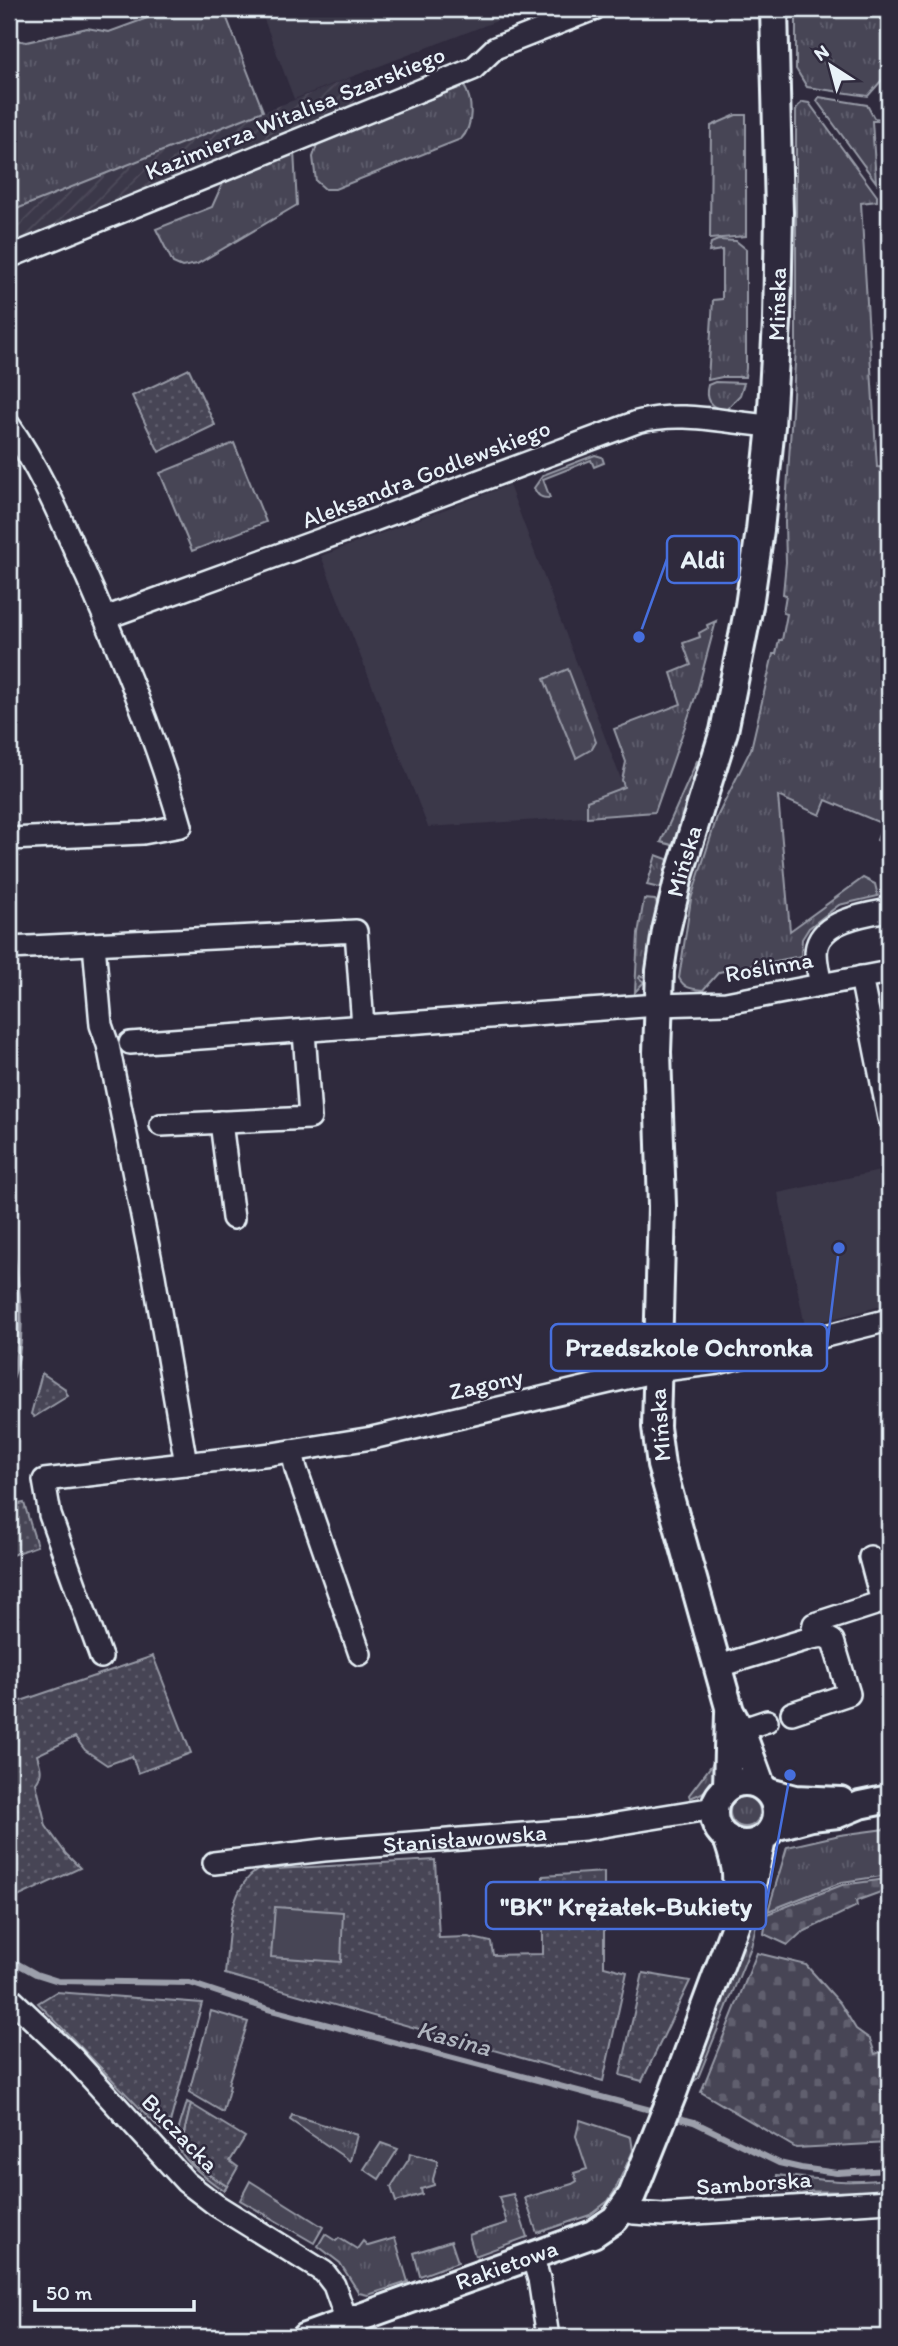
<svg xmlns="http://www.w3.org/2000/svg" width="898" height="2346" font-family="Itim,sans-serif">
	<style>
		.built { fill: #3b3749 }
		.industrial { fill: url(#industrial-furrows) }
		.grass { fill: url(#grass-tufts); stroke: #979aa6; stroke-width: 2 }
		.cemetery { fill: url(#cemetery-stones); stroke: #979aa6; stroke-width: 2 }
		.park { fill: url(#park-dots); stroke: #979aa6; stroke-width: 2 }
		.pitch { fill: #464455; stroke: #979aa6; stroke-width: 2 }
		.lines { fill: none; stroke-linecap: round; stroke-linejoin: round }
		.stream { stroke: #9c9fab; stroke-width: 6 }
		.minor-casing { stroke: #e8f1f8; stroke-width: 26 }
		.tertiary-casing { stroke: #e8f1f8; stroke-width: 32 }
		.minor { stroke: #2f2a3d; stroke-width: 21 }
		.tertiary { stroke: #2f2a3d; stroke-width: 26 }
		.labels { text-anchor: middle; stroke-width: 5; stroke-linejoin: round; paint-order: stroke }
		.street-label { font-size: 24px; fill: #e8f1f8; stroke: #2f2a3d }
		.water-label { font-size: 26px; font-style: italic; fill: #afb4be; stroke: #2f2a3d }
		.leader { fill: none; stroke: #466fde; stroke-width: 2.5 }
		.callout-dot { fill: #466fde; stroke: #2f2a3d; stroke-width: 2.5 }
		.callout { fill: #2f2a3d; stroke: #466fde; stroke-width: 2.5 }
		.callout-label { font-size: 26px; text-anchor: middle; font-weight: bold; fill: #e8f1f8 }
	</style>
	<defs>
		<pattern id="industrial-furrows" width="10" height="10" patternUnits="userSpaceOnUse" patternTransform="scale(1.75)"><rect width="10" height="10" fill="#3b3749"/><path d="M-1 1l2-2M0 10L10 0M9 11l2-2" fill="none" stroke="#4e4b5b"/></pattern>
		<pattern id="grass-tufts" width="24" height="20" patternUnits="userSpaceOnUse" patternTransform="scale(1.75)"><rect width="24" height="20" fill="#464455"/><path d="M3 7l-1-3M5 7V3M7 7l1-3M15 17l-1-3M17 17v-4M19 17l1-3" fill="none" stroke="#615f6e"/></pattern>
		<pattern id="cemetery-stones" width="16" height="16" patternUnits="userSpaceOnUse" patternTransform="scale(1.75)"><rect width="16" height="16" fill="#464455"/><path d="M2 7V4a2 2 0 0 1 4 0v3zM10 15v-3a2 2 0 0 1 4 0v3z" fill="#615f6e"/></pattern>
		<pattern id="park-dots" width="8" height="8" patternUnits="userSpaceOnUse" patternTransform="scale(1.75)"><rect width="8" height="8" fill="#464455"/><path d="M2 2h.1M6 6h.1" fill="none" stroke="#615f6e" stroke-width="1.8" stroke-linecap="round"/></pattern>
	</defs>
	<rect width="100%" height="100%" fill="#2f2a3d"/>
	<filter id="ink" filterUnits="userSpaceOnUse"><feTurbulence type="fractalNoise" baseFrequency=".0143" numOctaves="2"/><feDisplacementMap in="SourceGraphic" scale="14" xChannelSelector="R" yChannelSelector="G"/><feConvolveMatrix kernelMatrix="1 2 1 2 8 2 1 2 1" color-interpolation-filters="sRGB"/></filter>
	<g filter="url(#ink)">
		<!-- built -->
		<g class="built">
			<path d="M260,9h268l-234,90z"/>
			<path d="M509,485l115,302 -37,14v16l-159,10 -107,-271z"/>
			<path d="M889,1169v135l-84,22 -27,-133z"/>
		</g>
		<!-- industrial -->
		<path class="industrial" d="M350,78l6,28 -347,138v-32z"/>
		<!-- grass -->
		<g class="grass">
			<path d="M172,9h40l14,7 37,95 -254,101v-173l18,3 60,-14 22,4z"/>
			<path d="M796,9h72l21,9v54l-21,24 -61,-9 -11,-18z"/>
			<path d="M464,86c9,14 10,40 -3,53l-126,50h-10l-9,-8 -3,-24 5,-15z"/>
			<path d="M819,97l48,8 7,13 15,2v1h-17l4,61 -59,-81z"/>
			<path d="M803,102l6,1 68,93v5l-16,2 16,264 12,1v378l-12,-6 6,-16 -57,-24 -6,15 -42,-19 12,135 73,-53 12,6 3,12 -39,9 -30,23 -7,11 -1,17 -82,16 -16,18c-12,-1 -19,-2 -24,-12l12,-79 26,-82 34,-68 22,-95h3l3,-14h3l5,-26 -4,-1 3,-18 -3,-1 3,-32 -1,-40 11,-174v-238l2,-4z"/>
			<path d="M736,115h10v121l-36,3 1,-113z"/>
			<path d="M294,151l3,54 -100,59 -15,3 -9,-4 -17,-34 56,-22 12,-27z"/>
			<path d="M718,240l18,1 10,8v119l-1,9h-23l-14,3 5,-80 9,-1v-49l-13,2 2,-9z"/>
			<path d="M715,382l29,1 -4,12 -16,17c-14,-6 -20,-12 -16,-27z"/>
			<path d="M234,443l32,79 -74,29 -32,-78z"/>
			<path d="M595,455l7,2 2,6 -10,4 -3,-7 -48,19 7,19c-10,0 -12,-2 -16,-10l9,-13z"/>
			<path d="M716,621l-19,71 -42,120 -68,5v-16l37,-14 -2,-7 4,-18 -12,-33 67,-25 -10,-31 20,-8 -8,-22 17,-6 -1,-4 9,-5 -1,-3z"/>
			<path d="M568,669l28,73 -4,7 -16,9 -32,-79z"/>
			<path d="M697,761l4,1 -14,49 -12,33 -3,1 -11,-3z"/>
			<path d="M656,855l11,4 2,5 -6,21 -4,3 -12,-3z"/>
			<path d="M644,899l11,1 3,4 -11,73 -7,-1 -1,2 5,4 -9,10 3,-58z"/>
			<path d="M720,1761c-5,23 -7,29 -30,37l-1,-3 25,-33z"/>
			<circle cx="745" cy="1812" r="15"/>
			<path d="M885,1829l4,46 -47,7 -74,29 19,-64 53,-12z"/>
			<path d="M760,1883l6,1 -15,63 -53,131 -15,12 60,-147z"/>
			<path d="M211,2011l37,11 -20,62 2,1 -7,27 -34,-20z"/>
			<path d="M187,2102l4,2 -8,34 9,26 35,22 -3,5c-14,-10 -48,-33 -47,-52 1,-12 7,-25 10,-37z"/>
			<path d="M292,2115l65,20 -7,26 -60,-41z"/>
			<path d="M580,2120l51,17 2,14 -19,41 -6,9 -18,14 -53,18 -12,-35 47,-14 5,-3 -3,-8 13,-4 -11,-33z"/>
			<path d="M381,2143l17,6 -19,30 -15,-10z"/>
			<path d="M410,2153l28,8 -5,18 1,6 -13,4 1,5 -26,8 -5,-15 18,-28z"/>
			<path d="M777,2175c37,4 75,10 112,3v12l-20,2 -94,-1z"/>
			<path d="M250,2181l73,46 -9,16 -74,-43z"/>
			<path d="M513,2194l14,43 -52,19 -6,-21 38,-12 -8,-26z"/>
			<path d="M325,2234l11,7 3,-3 18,11 6,-8 5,5 27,-8 13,44 -40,13 -9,-2 -19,-30 -22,-17z"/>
			<path d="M451,2241l7,21 -38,14 -6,-23z"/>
		</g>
		<!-- cemetery -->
		<g class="cemetery">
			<path d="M886,1879l3,1v9l-33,12 1,5 -56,27 -13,12 -24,-11 3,-20 75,-29z"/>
			<path d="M757,1953l49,12 34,38 16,26 14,10 5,15 14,-5v94l-93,5 -95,-56z"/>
		</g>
		<!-- park -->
		<g class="park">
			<path d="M189,369l26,56 -56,27 -27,-56z"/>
			<path d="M42,1373l22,15 4,8 -34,21 -3,-3z"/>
			<path d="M24,1503l13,43 -28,10v-50z"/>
			<path d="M153,1656l38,97 -53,20 -6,-17 -25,9 -22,-15 -10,-13 -38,18c3,11 7,18 -1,28l10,43 20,28 14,14 -71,33v-196z"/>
			<path d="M435,1860l4,78 29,-1 23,5 2,13 50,-1v-78l61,-4v94l23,6 -24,109 -378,-107c4,-34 2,-86 33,-104z"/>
			<path d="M643,1973l47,8 -48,100 -22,-6z"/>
			<path d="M56,1992l146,11 -34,127 -6,1 -124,-128z"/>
			<path d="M191,2104l54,33 -15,24 8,6 -11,19 -35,-22 -9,-26z"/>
		</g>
		<!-- pitch -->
		<path class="pitch" d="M275,1907l68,5 -2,50 -70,-5z"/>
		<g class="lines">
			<!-- stream -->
			<g class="stream">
				<path d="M9,1232c7,50 20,103 0,152"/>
				<path d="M9,1953l7,10 20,11 22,7 132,2 78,26 390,103"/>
				<path d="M671,2116l23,6 85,41 22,5 36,5 52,-3"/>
			</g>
			<defs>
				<g id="minor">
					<path d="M9,257l464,-188 22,-21 99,-39"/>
					<path d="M9,425c33,47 54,99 78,152 35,80 70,164 94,249l-38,7 -134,6"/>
					<path d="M105,618c178,-64 355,-129 532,-196 46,-12 88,1 134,4"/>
					<path d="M94,944l7,81 7,20 46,231 32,188"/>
					<path d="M9,948l347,-17 7,95"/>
					<path d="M861,977l28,141"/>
					<path d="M821,985c-2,-12 -7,-28 -4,-39 7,-26 50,-32 72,-36"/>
					<path d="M130,1043l528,-38 68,-2 163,-31"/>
					<path d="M221,1122l12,96"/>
					<path d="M161,1125l149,-7 -6,-87"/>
					<path d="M292,1451l4,18 64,185"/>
					<path d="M101,1657l-51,-142 -6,-35 228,-26 100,-16 284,-67 62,-8 171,-43"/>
					<path d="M719,1666l92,-28 3,-14 68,-22 -12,-45"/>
					<path d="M792,1713l57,-19 -16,-53 -9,-5 -13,2"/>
					<path d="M740,1730l27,-9"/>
					<path id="s1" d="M214,1863l110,-13 261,-21 129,-21"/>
					<path d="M9,1997l64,61 113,124 30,23 108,67 10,13 13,37"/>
					<path d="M623,2210l11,3 30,2 225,-14"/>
					<path d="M532,2255l7,24 9,58"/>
				</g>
				<g id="tertiary">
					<circle cx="745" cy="1813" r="31"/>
					<path id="s2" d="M761,1785l-19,-52 -12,-22 -69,-246 -5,-38 6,-221 -5,-154 3,-81 6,-40 13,-55 45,-145 25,-125 11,-76 11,-104 6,-104 2,-110 -5,-203"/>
					<path d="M727,1787l2,-74"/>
					<path d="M769,1792l26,7 46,2"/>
					<path d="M774,1827l37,-10 27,-3 22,-9 29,-6"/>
					<path d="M727,1838c4,12 8,23 9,35 1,12 -2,23 3,35"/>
					<path id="s3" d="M305,2337l288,-103 22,-15 17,-24 41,-102 67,-181 9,-13 13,-59"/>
				</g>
			</defs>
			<!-- minor casing -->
			<use href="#minor" class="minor-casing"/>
			<!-- tertiary casing -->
			<use href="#tertiary" class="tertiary-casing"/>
			<!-- minor -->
			<use href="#minor" class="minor"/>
			<!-- tertiary -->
			<use href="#tertiary" class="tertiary"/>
		</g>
	</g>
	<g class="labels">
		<!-- street labels -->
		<g class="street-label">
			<text transform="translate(295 113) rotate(-22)" y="8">Kazimierza Witalisa Szarskiego</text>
			<text dy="8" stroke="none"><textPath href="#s2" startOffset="1510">Mińska</textPath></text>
			<text transform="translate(426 474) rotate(-21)" y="8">Aleksandra Godlewskiego</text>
			<text dy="8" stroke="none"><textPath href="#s2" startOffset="943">Mińska</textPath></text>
			<text transform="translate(769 967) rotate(-10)" y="8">Roślinna</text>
			<text transform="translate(486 1384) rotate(-13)" y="8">Zagony</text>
			<text transform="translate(660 1425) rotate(-94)" y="8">Mińska</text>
			<text dy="8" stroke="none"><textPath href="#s1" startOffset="252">Stanisławowska</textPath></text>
			<text transform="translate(180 2133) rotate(46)" y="8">Buczacka</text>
			<text transform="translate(754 2183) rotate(-4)" y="8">Samborska</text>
			<text dy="8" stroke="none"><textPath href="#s3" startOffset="214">Rakietowa</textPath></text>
		</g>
		<!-- water labels -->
		<g class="water-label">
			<text transform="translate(454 2038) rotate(15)" y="9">Kasina</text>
		</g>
	</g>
	<!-- callouts -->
	<path class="leader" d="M639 637L667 559M839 1248L827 1347M790 1775L766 1906"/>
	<g class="callout-dot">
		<circle cx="639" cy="637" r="7"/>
		<circle cx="839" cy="1248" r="7"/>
		<circle cx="790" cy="1775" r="7"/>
	</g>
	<g class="callout">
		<rect x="667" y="536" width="72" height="47" rx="7"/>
		<rect x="551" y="1324" width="276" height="47" rx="7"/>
		<rect x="486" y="1882" width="280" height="47" rx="7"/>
	</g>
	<g class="callout-label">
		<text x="703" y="568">Aldi</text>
		<text x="689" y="1356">Przedszkole Ochronka</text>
		<text x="626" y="1915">"BK" Krężałek-Bukiety</text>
	</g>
	<!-- margin -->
	<rect width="898" height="2346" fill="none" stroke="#2f2a3d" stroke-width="35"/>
	<rect x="18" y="18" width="863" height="2311" fill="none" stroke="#e8f1f8" stroke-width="2.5" filter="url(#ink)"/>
	<!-- north arrow -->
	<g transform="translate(831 66) rotate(324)" stroke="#2f2a3d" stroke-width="5" paint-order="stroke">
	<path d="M0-5L12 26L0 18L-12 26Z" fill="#e8f1f8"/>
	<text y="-10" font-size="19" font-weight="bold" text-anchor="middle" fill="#e8f1f8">N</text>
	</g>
	<!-- scale -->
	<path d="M35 2300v10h159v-10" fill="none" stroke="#e8f1f8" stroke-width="3.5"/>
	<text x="46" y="2300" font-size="21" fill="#e8f1f8" stroke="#2f2a3d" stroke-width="5" paint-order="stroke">50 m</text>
</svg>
